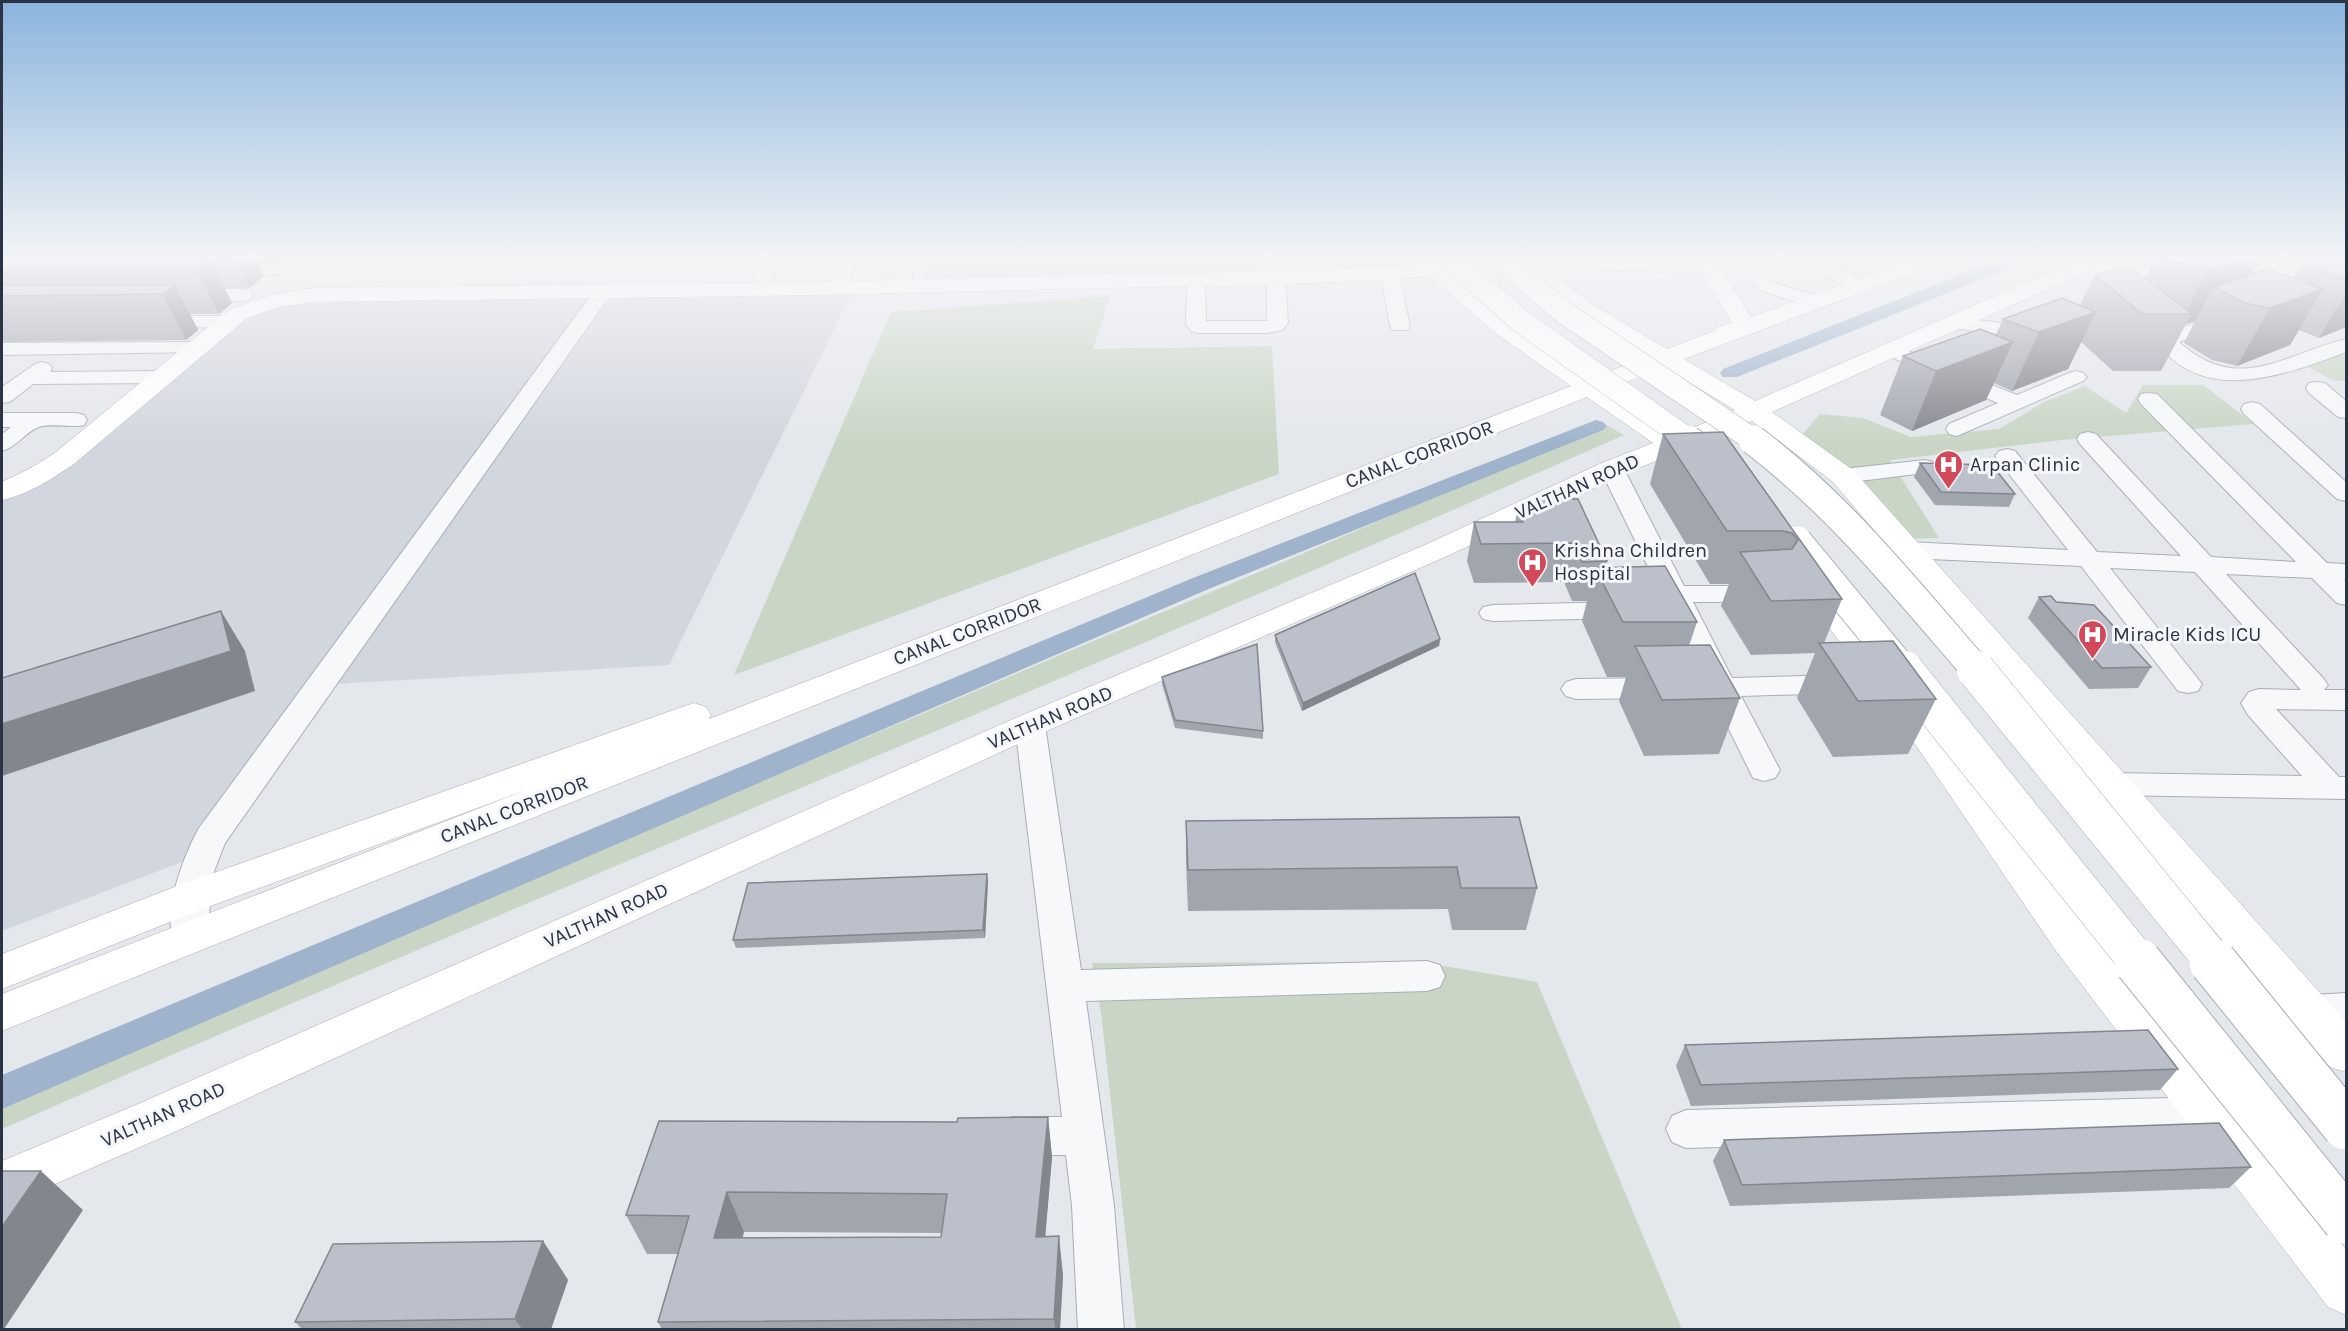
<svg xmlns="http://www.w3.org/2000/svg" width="2348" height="1331" font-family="Karla,sans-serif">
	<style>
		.built { fill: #d2d6de }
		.green { fill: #c9d6c5 }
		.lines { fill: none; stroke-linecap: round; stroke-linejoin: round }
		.canal { fill: #9fb4cc; fill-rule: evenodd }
		.street-casing { stroke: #a9aeb7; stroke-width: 2 }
		.secondary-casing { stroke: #a9aeb7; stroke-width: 1 }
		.street { fill: #f7f8fa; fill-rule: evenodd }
		.secondary { fill: #fff; fill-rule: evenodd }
		.secondary-bridge-far3-casing { stroke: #a9aeb7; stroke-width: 24; stroke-linecap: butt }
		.secondary-bridge-far2-casing { stroke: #a9aeb7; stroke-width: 31; stroke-linecap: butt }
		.secondary-bridge-far1-casing { stroke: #a9aeb7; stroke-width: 39; stroke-linecap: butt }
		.secondary-bridge-casing { stroke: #a9aeb7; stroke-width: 49; stroke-linecap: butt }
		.secondary-bridge-far3 { stroke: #fff; stroke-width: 23 }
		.secondary-bridge-far2 { stroke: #fff; stroke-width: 29 }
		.secondary-bridge-far1 { stroke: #fff; stroke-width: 38 }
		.secondary-bridge { stroke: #fff; stroke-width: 47 }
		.wall { fill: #a1a5ae; fill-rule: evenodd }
		.shaded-wall { fill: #83868d }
		.building { fill: #bbc0ca; stroke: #83868d; stroke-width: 1.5; fill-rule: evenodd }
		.labels { text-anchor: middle; stroke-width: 6; stroke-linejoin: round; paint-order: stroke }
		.street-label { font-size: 20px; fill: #2b3445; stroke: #f4f6f9 }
		.poi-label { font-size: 20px; fill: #2b3445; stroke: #f4f6f9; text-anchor: start }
	</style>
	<rect width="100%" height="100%" fill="#e4e7ec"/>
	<!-- built -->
	<g class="built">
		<path d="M924,258h491l9,9 -501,15z"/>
		<path d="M851,295l-182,370 -335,19 276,-385z"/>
		<path d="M592,297l-405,563 -185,71v-436l8,-2 236,-177 35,-15z"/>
	</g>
	<!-- green -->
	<g class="green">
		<path d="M1110,296l-17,53 179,-3 7,128 -545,201 157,-363z"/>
		<path d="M2346,349v32h-11l-31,-16z"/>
		<path d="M2143,385h60l51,39 -192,16 -172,20 49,78 -35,1 -104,-102 20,-23 43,4 48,19 88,-8 45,-27 41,-16 41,27z"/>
		<path d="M1597,420l27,15c-538,238 -1084,458 -1622,694v-29c347,-148 697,-291 1044,-439 185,-78 372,-152 551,-241z"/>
		<path d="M1420,962l117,20 145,347h-546l-35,-317 -9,-49z"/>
	</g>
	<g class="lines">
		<!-- canal -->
		<g class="canal">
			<path d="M2003,258h24l-2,4 -288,115h-14l-3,-4 3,-4z"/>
			<path d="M1596,420l7,2 4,4 -4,4 -392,158 -1209,521v-34l1191,-497z"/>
		</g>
		<defs>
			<g id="street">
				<path d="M759,258h18l-8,33 -2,4h-14l-2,-4z"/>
				<path d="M836,258h18l-6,31 -2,4h-14l-2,-4z"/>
				<path d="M896,258h18l-3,30 -2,4h-14l-2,-4z"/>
				<path d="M1586,258l124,5 6,1 3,4 -3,4 -6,1 -100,-3 -15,-3z"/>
				<path d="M1737,258h18l17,24 51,16 3,4 -3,4 -7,2 -58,-18z"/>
				<path d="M1798,258h23l44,24 2,4 -2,4h-14l-50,-28z"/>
				<path d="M224,265h50l6,1 3,4 -3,4 -6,1 -56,-1 -3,-4 3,-4z"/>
				<path d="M1390,269l6,1 3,4 11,52 -3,4h-14l-3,-4 -9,-52 3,-4z"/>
				<path d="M1276,272l7,2 2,4 3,45 -6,7 -15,3h-69l-7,-2 -5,-7 1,-45 2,-4h14l2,4 1,42h61v-43l2,-4z"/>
				<path d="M602,288l7,2 2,4 -386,549 -12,31 -6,63 -5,10 -13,4 -13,-4c-16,-31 7,-90 23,-119l396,-538z"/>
				<path d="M190,289h54l7,2 2,4 -2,4 -7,2 -61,-2 -2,-4 2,-4z"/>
				<path d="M2226,313l7,2 3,4 -3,4 -54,19c59,53 103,13 167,-3v13c-58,22 -144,55 -189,-10l6,-8z"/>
				<path d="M157,316h72l7,2 3,4 -3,4 -7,2 -79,-2 -3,-4 3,-4z"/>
				<path d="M1952,317l84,10 7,2 3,4 -3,4 -7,2 -91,-12 -3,-4 3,-4z"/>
				<path d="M197,342l7,2 3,4 -3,4 -202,3v-12z"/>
				<path d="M1891,344l126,51 52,-22 7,-2 7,2 4,4 -4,4 -126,55 -8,-2 -3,-5 3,-5 49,-21 -114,-49 -3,-4 3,-4z"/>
				<path d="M42,362l7,2 3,4 -2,4 113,-1 7,2 4,4 -4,4 -7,2 -130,1 -23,18 -8,1v-16l33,-23z"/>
				<path d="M2317,382l8,1 21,18v17l-8,-1 -29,-24 -3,-5 3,-5z"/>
				<path d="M2149,393l8,1 170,169 19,1v16h-2l2,2v23l-9,-2 -25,-25 -86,-4 97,104 5,7 -4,5h22v20l-70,-1 63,68h7v22l-236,-4 -11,-3 -5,-8 5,-8 11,-3 192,3 -54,-61 -7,-12 8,-11 10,-3 42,1 -106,-118 -85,-4 92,116 -4,7 -10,2 -10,-2 -97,-125 -173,-8 -9,-3 -4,-5 4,-5 9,-3 160,8 -73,-94 4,-5 8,-2 8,2 82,101 84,4 -101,-112 -3,-5 3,-5 8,-2 8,2 115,123 85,5 -155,-158 -3,-5 3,-5z"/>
				<path d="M2252,402l8,2 86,78v19l-9,-2 -93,-85 -3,-5 3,-5z"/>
				<path d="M2,413h74l8,2 3,5 -3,5c-14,3 -33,-2 -45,2 -14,5 -22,20 -37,24v-17l9,-7h-9z"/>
				<path d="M1925,460l8,2 4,5 -4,5 -90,11 -8,-2 -4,-5 4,-5 8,-2z"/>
				<path d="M1612,462l8,2 4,5 60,117h79l9,2 4,6 -4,6 -9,2h-70l39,76 109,-3 10,2 4,7 -4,7 -10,2 -100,3 39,74 -5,8 -11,3 -11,-3 -40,-81 -19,-2 -5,-7 5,-7 9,-2 -103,-210 4,-5z"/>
				<path d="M1623,602l10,2 4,6 -4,6 -10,2 -130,3 -10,-2 -4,-6 4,-6 10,-2z"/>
				<path d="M1661,678l10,3 5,7 -5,7 -10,3 -85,1 -10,-3 -5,-7 5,-7 10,-3z"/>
				<path d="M1030,715l11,3 4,7 36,245 346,-9 13,4 5,11 -5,11 -13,4 -341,10 28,205 10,124h-46l-6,-124 -6,-51h-54l-14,-6 -6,-13 6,-13 14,-6h50l-47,-392 4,-7z"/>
				<path d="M2346,993v32l-35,2 -13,-5 -6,-11 6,-11 13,-5z"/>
				<path d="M2210,1097l14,5 6,13 -6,13 -14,5 -524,15 -14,-6 -6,-13 6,-13 14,-6z"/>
			</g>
			<g id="secondary">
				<path d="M1412,258h23l79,67 78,53 55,-21 -71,-43 -67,-56h23l60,46 75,45 47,-18 3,-4 15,-4 -38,-65h20l37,59 165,-59h30l-3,4 -259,97 71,42 328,-143h28l-2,4 92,13 3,5 -3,5 -8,1 -104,-15 -317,141 81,58 493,552v50l-16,-5 -497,-585 -81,-61 -59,26 6,7 -4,6 -9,2 -16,-7 -48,20 -177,82 -403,176 -872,401 -168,73v-46l136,-57 880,-387 407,-172 177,-82 51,-20 -66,-46 -1383,552 -202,82v-37l524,-204 -321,118 -203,81v-35l175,-68 505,-179 12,-4 12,4 5,8 -2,4 862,-333 -73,-51 -67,-58 -116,6 -501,12 -500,7 -36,5 -32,12 -172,145c-21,14 -46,31 -72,36v-18l29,-14 25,-16 174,-143 45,-15 39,-6 500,-6 501,-12 103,-5zM1664,367l71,43 -59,25 -68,-46z"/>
				<path d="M1809,572l11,3 106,134 160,218 260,322v66l-18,-8 -272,-356 -154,-226 -108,-144 4,-6z"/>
			</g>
		</defs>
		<!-- street casing -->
		<use href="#street" class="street-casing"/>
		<!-- secondary casing -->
		<use href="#secondary" class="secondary-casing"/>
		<!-- street -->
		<use href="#street" class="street"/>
		<!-- secondary -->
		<use href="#secondary" class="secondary"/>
		<defs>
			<g id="secondary-bridge-far3">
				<path d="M1450,258l69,62 171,121"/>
				<path d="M1500,258l65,55 190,128"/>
			</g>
			<g id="secondary-bridge-far2">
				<path d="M1688,440l28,20"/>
				<path d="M1753,440c86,65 154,150 225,232"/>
				<path d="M1797,541l108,131"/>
			</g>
			<g id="secondary-bridge-far1">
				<path d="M1904,670l235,293"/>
				<path d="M1976,670l239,293"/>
			</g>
			<g id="secondary-bridge">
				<path d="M2138,962l208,258"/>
				<path d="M2213,962l133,164"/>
			</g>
		</defs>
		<!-- secondary-bridge-far3 casing -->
		<use href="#secondary-bridge-far3" class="secondary-bridge-far3-casing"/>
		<!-- secondary-bridge-far2 casing -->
		<use href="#secondary-bridge-far2" class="secondary-bridge-far2-casing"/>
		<!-- secondary-bridge-far1 casing -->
		<use href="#secondary-bridge-far1" class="secondary-bridge-far1-casing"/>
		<!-- secondary-bridge casing -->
		<use href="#secondary-bridge" class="secondary-bridge-casing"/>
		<!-- secondary-bridge-far3 -->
		<use href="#secondary-bridge-far3" class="secondary-bridge-far3"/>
		<!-- secondary-bridge-far2 -->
		<use href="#secondary-bridge-far2" class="secondary-bridge-far2"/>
		<!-- secondary-bridge-far1 -->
		<use href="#secondary-bridge-far1" class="secondary-bridge-far1"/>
		<!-- secondary-bridge -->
		<use href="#secondary-bridge" class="secondary-bridge"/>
	</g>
	<!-- wall -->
	<g class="wall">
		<path d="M8,258h278l-6,6h-22l6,12 -15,12h-25l8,15 -13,11h-29l8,16 -12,10 -184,2v-83z"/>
		<path d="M2155,258h106l-9,16 42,4 8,-14 44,-6v69l-27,11 -20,-8 -9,15 -53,21 -25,-6 -28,-17 11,-22 -9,3 -25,47h-48l-32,-29 -13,27 -56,22 -18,-8 -8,17 -74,31 -32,-16 23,-59 93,-21 7,-16 77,-14 15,-30 50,4z"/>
		<path d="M1723,432l119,167 -18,44 112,56 -28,55 -75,3 -36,-59 18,-45 -64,2 -30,-49 8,-22h-19l-60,-100 13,-50z"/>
		<path d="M1920,463l95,31 -6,13 -74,-2 -21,-28z"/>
		<path d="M1540,499l67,62 -2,6 92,55 -8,24 51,52 -21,56 -75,2 -25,-55 7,-24h-19l-25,-56 5,-20h-15l-8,-19 -90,1 -7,-22 7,-39h41l3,-13 20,-1z"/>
		<path d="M2039,597l17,5 95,65 -13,21 -49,1 -61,-71z"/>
		<path d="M1275,635l165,4 -1,7 -137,65 -27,-69z"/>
		<path d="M1162,677l101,54v8l-88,-11 -13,-44z"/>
		<path d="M1519,817l18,71 -11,42h-74l-4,-21 -260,2 -2,-49v-41z"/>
		<path d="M988,881l-3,57 -249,10 -3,-8z"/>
		<path d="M1685,1045l493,24 -18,21 -469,16 -15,-40z"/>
		<path d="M1048,1117l4,40 -7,80 18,38 -3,54h-398l-4,-7 20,-68h-31l-21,-39 331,-93zM744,1232l197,1v4l-199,1z"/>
		<path d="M1724,1140l527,27 -22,21 -499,18 -17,-45z"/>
		<path d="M543,1241l25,39 -17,49h-249l-7,-7z"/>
	</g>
	<!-- shaded-wall -->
	<g class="shaded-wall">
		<path d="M235,258h20l9,18 -15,12z"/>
		<path d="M277,258h9l-6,6z"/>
		<path d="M2250,258h11l-23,42 -24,-13 -19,34 -9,3 6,-10h-7l22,-43z"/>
		<path d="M210,259l22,44 -13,11 -23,-45z"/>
		<path d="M175,285l23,45 -12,10 -24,-46z"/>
		<path d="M2323,289l-33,56 -53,21 33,-58z"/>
		<path d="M2346,293v34l-27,11z"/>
		<path d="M2096,312l-28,57 -56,22 27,-59z"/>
		<path d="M2013,342l-27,58 -74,31 24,-60z"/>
		<path d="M221,611l24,40 10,40 -253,85v-52z"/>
		<path d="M1440,639l-1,7 -137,65 1,-8z"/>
		<path d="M987,874l1,7 -3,57 -2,-8z"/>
		<path d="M1048,1117l4,40 -10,118 -6,-38z"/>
		<path d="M41,1171l42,39 -79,119h-2v-102z"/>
		<path d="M727,1192l17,40 -12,45 -18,-39z"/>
		<path d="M1059,1236l4,39 -3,54h-5l-1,-10z"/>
		<path d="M543,1241l25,39 -17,49h-29l-7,-10z"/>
	</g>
	<!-- building -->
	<g class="building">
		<path d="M2161,258h89l-43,13z"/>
		<path d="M2318,258h28v21l-44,-15z"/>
		<path d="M2,259h208l-14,10h-194z"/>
		<path d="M2129,266l63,48h-50l-47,-39z"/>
		<path d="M2268,269l55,20 -53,19 -26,-5 -30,-16z"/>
		<path d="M2,285h173l-13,9 -160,2z"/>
		<path d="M2062,298l34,14 -57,20 -36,-13z"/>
		<path d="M1980,329l33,13 -77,29 -33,-15z"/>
		<path d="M1723,432l119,167 -71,2 -31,-49 52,-3 6,-9 -6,-7 -9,-2h-56l-64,-97z"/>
		<path d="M1920,463l72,2 23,29 -74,-2z"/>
		<path d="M1540,499h38l29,62 -25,1 -9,-19 -92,1 -7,-22h49l-5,-13 25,-1z"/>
		<path d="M1665,566l32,56h-74l-28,-54z"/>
		<path d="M1415,573l25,66 -137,64 -28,-68z"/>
		<path d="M2051,596l5,6 38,3 57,62 -49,1 -63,-71z"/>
		<path d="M221,611l10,40 -229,73v-46z"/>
		<path d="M1893,641l43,58 -78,2 -39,-58z"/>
		<path d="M1257,644l6,87 -88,-11 -13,-43z"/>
		<path d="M1710,645l30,53 -78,2 -27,-54z"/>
		<path d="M1519,817l18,71h-76l-4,-21 -269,3 -2,-49z"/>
		<path d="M987,874l-4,56 -250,10 15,-57z"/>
		<path d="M2148,1030l30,39 -477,16 -16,-40z"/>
		<path d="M1048,1117l-12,120 23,-1 -5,83 -396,3 31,-106 -63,-1 33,-94 298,1 1,-4zM727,1192l220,2 -6,43 -227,1z"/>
		<path d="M2219,1123l32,44 -509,18 -18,-45z"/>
		<path d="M2,1171h39l-39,56z"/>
		<path d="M543,1241l-28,78 -220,3 38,-78z"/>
	</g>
	<!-- sky -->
	<linearGradient id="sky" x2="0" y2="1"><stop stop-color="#8bb4dd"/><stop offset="0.58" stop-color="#f3f4f6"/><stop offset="1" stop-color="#f3f4f6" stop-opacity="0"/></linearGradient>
	<rect width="2348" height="445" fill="url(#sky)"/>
	<!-- icons -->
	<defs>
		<symbol id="hospital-pin" viewBox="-11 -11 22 30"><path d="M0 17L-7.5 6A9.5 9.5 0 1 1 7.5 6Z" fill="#d1495b" stroke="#f4f6f9"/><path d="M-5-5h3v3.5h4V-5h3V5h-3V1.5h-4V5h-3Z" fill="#fff"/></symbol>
	</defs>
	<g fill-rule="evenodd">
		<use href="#hospital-pin" x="1932" y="448" width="33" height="45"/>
		<use href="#hospital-pin" x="1516" y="546" width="33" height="45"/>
		<use href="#hospital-pin" x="2076" y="618" width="33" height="45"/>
	</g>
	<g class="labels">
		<!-- street labels -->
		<g class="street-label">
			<text transform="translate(1419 454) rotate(-21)" y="7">CANAL CORRIDOR</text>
			<text transform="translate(1577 486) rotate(-24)" y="7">VALTHAN ROAD</text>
			<text transform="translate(967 631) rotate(-21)" y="7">CANAL CORRIDOR</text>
			<text transform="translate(1050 717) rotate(-23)" y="7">VALTHAN ROAD</text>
			<text transform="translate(514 809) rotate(-21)" y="7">CANAL CORRIDOR</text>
			<text transform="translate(606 915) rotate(-24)" y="7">VALTHAN ROAD</text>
			<text transform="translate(163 1114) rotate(-24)" y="7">VALTHAN ROAD</text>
		</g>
		<!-- poi labels -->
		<g class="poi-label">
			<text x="1970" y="471">Arpan Clinic</text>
			<text x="1554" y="557">Krishna Children<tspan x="1554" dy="23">Hospital</tspan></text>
			<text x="2113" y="641">Miracle Kids ICU</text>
		</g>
	</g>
	<!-- border -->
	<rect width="2348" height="1331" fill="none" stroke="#2b3445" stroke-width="6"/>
</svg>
